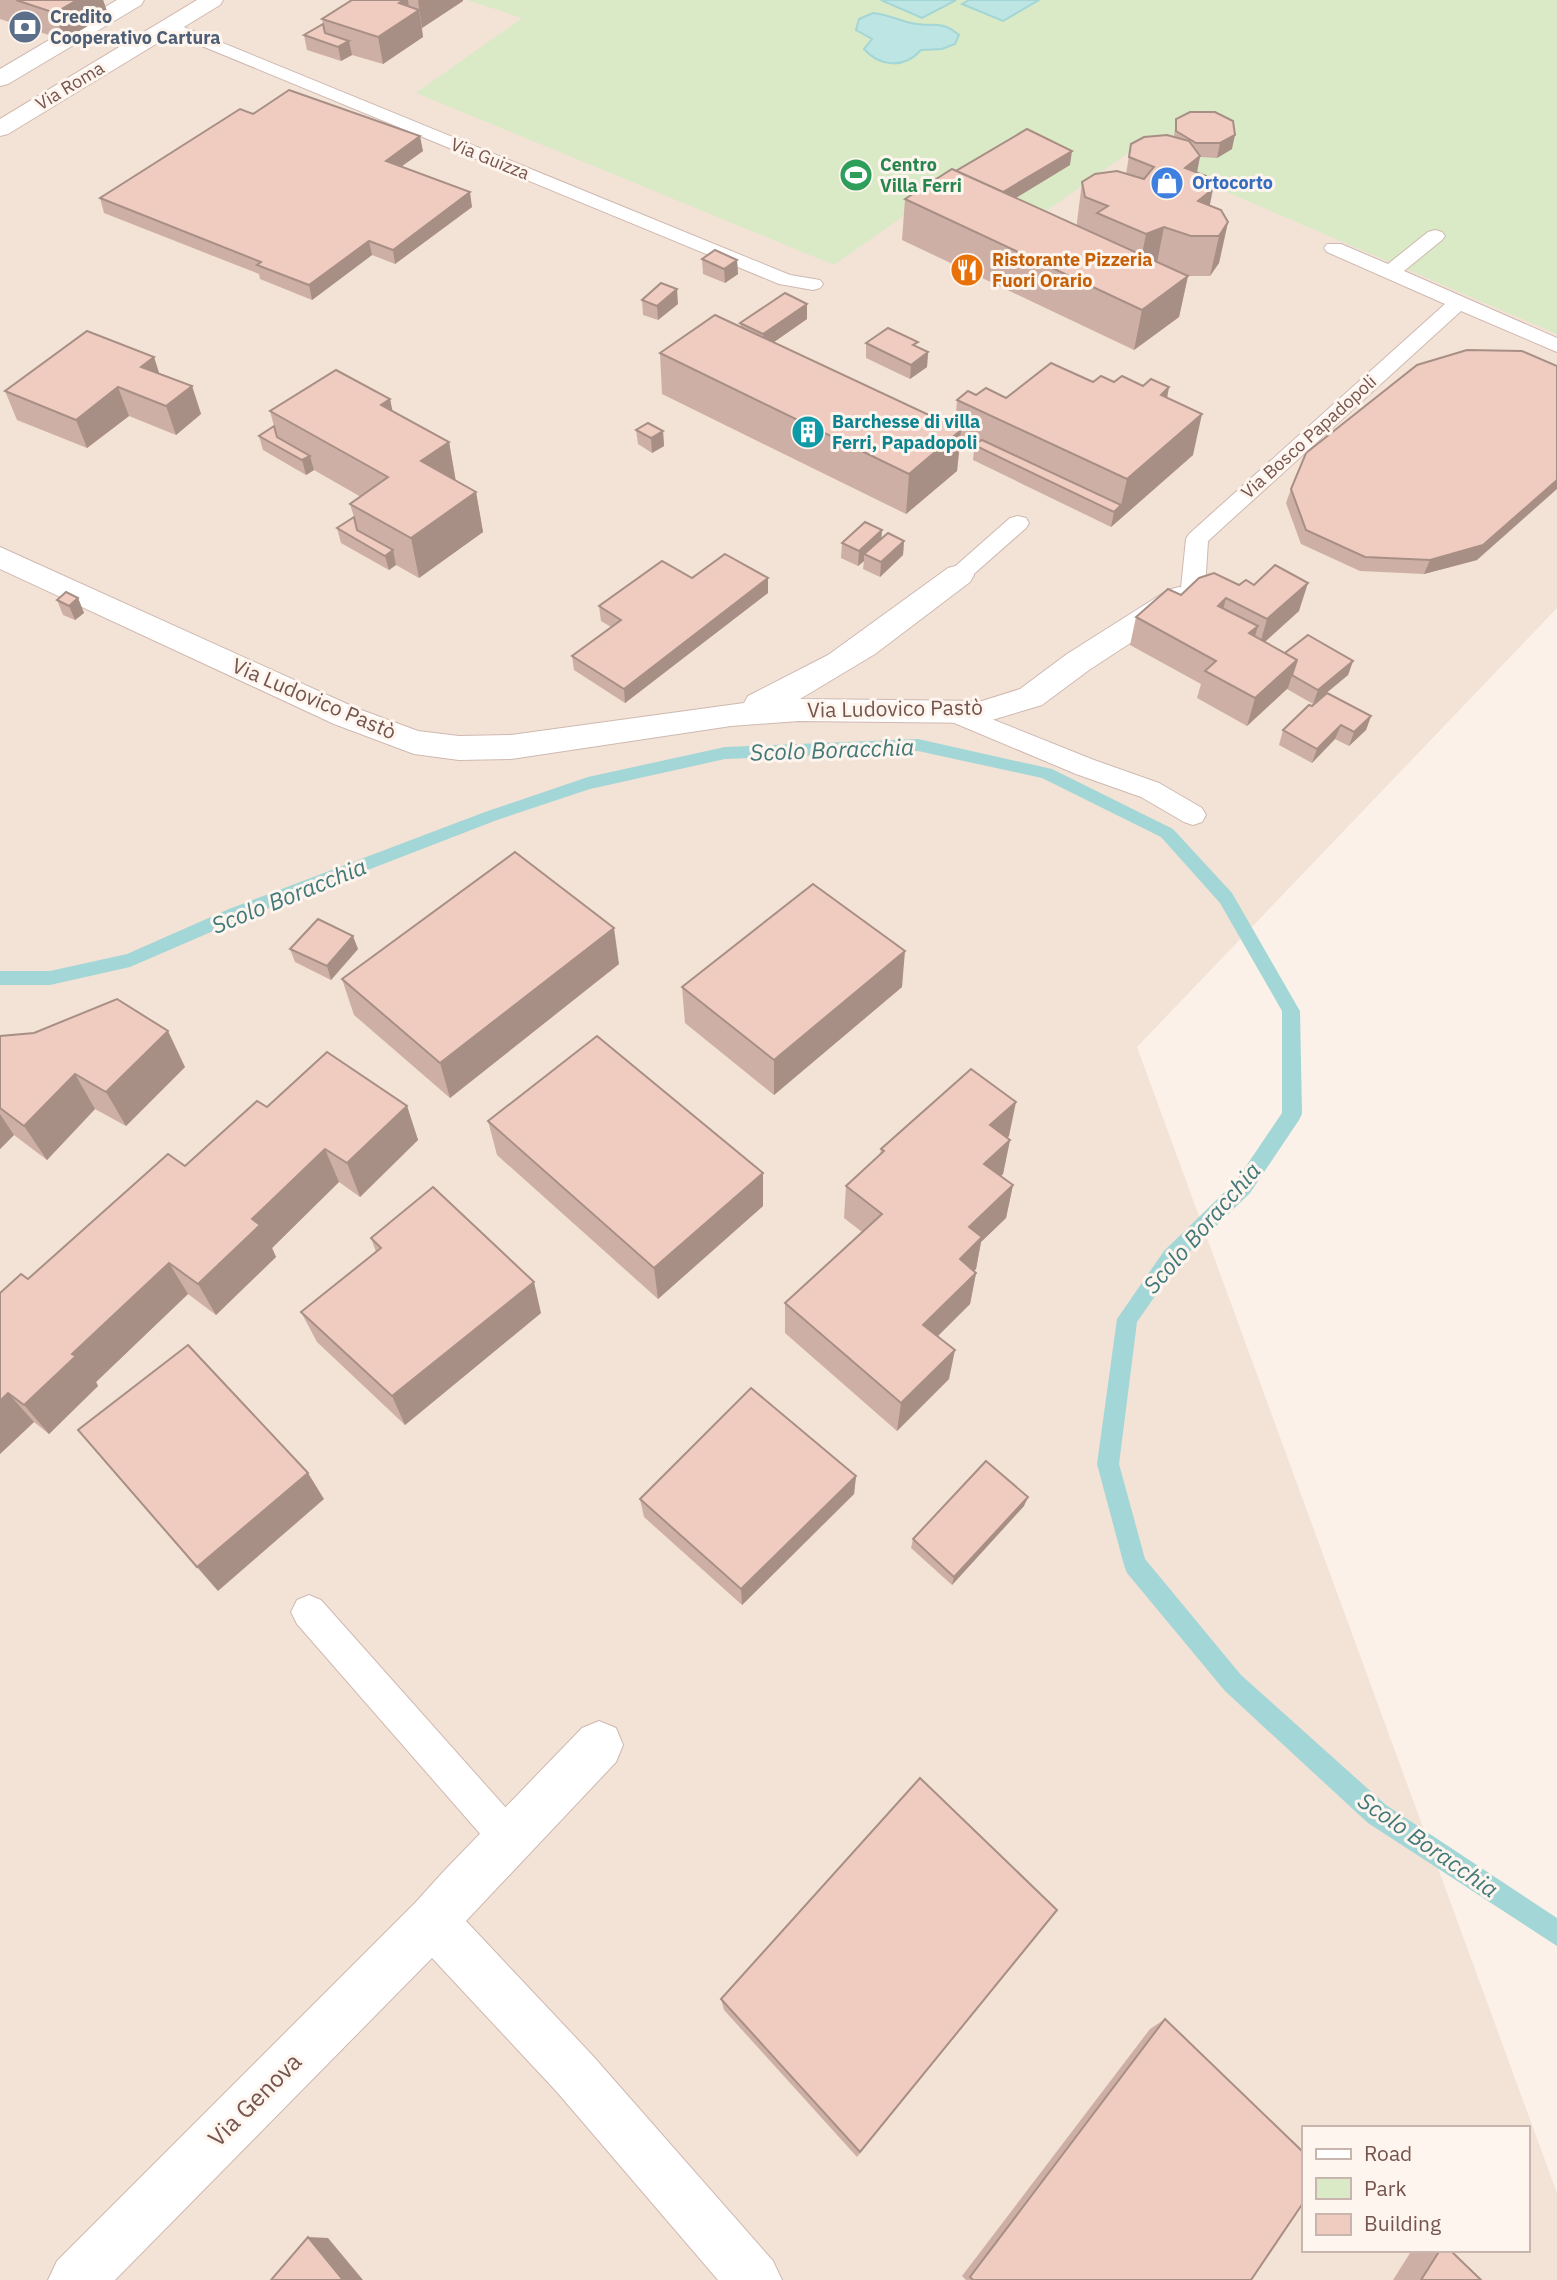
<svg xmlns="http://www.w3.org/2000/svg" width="1557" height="2280" font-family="'IBM Plex Sans',sans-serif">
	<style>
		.residential { fill: #f3e2d6; fill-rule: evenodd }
		.green { fill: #dae9c6 }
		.water { fill: #bde5e4; stroke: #a3d6d6; stroke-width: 2 }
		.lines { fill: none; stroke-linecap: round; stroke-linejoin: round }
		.stream { fill: #a3d6d6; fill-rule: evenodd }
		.service-casing { stroke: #cfb9b1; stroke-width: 2 }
		.minor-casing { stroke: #cfb9b1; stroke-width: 2 }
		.secondary-casing { stroke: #d2b9ae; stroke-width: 2 }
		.service { fill: #fff; fill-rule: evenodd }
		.minor { fill: #fff; fill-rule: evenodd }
		.secondary { fill: #fff; fill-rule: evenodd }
		.wall { fill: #ceafa5 }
		.shaded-wall { fill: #a88f86 }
		.building { fill: #f0ccc0; stroke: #a88f86; stroke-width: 2 }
		.labels { text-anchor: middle; stroke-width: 6; stroke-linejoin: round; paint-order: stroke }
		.far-service-label { font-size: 18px; font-weight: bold; fill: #4e5e75; stroke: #fef5ee; text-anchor: start }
		.far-street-label { font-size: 18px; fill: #75554d; stroke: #fef5ee }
		.far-leisure-label { font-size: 18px; font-weight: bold; fill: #27864d; stroke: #fef5ee; text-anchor: start }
		.far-shop-label { font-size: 18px; font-weight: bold; fill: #366cbe; stroke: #fef5ee; text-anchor: start }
		.far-food-label { font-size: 18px; font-weight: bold; fill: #c56008; stroke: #fef5ee; text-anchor: start }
		.far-culture-label { font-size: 18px; font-weight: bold; fill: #0d838f; stroke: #fef5ee; text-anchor: start }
		.street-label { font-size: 21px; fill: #75554d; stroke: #fef5ee }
		.water-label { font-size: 23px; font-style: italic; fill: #417879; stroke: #fef5ee }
		.near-street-label { font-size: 24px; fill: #75554d; stroke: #fef5ee }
	</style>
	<rect width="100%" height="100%" fill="#fcf1e8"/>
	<!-- residential -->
	<path class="residential" d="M0,0h1557v608l-420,439 420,1146v87h-1557zM1303,2128h224v122h-224z"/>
	<!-- green -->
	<path class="green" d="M467,0h1090v334l-426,-183 -116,82 -86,-35 -95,67 -418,-172 106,-75z"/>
	<!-- water -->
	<g class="water">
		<path d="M881,0h75l-34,18z"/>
		<path d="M969,0h70l-36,21 -41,-17z"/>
		<path d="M873,13c16,2 25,7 38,10 21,5 29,-4 48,12l-4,9 -13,5 -21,1c-17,19 -41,17 -57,-1l8,-10 -16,-9 3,-11z"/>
	</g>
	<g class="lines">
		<!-- stream -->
		<path class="stream" d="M918,739l134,30 121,60 59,64 65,113 3,5 2,103 -3,6 -49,73 -72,70 -41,59 -18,142 26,95 96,116 145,130 171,113v28l-189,-123 -143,-132 -98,-118 -3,-8 -27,-101 20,-145 47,-68 72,-70 46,-68v-102l-62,-108 -59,-66 -119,-59 -124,-27 -193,8 -135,30 -93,31 -256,99 -111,48 -80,18h-50v-14h50l77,-17 102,-45 256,-97 103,-35 137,-30z"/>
		<defs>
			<g id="service">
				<path d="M169,21l621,254 30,5 3,4 -3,4 -7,2 -34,-6 -616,-254 -3,-4 3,-4z"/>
				<path d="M1435,230l7,2 3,4 -3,4 -38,31 153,67v14l-96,-41 -253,230 -3,47 -4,6 -8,2 -8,-2 -4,-6 5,-49 3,-5 256,-230 -118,-52 -3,-4 3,-4h14l47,20 40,-32z"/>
				<path d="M1018,516l8,2 3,5 -3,5 -59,52 -8,3 -8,-3 -4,-5 4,-5 59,-52z"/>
				<path d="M949,702l145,58 65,23 43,25 4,7 -4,7 -9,3 -9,-3 -43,-25 -65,-23 -136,-57 -3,-6 3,-6z"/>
				<path d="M309,1595l12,5 201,226 6,13 -6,13 -13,6 -13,-6 -199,-228 -6,-12 6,-12z"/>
			</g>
			<g id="minor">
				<path d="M117,0h27l-3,5 -133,79 -8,2v-17z"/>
				<path d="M0,547l356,161 62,23 41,5 52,-1 233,-32 4,-7 80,-41 120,-87 11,-3 11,3 4,7 -4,7 -95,72 -75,45 182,2 38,-12 47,-35 101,-64 11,-3 11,3 4,7 -4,7 -101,66 -47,35 -60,18 -183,-2 -68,5 -220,33 -52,1 -45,-6 -80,-30 -334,-155z"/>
				<path d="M599,1721l17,7 7,17 -7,17 -150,159 127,135 180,205 9,19h-64l-161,-188 -125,-134 -317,322h-67l9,-19 358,-358 28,-31 139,-144z"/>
			</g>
			<path id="secondary" d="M197,0h26l-3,5 -212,129 -8,2v-17z"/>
		</defs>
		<!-- service casing -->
		<use href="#service" class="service-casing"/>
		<!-- minor casing -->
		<use href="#minor" class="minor-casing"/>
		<!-- secondary casing -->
		<use href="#secondary" class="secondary-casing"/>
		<!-- service -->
		<use href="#service" class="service"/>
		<!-- minor -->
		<use href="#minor" class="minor"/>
		<!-- secondary -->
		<use href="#secondary" class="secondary"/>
	</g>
	<!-- wall -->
	<g class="wall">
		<path d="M0,0h103l5,14 -44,26 -64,-21z"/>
		<path d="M352,0h111v1l-41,27 1,9 -40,27 -31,-9 -11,6 -34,-11 -3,-15 19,-11 -1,-5z"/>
		<path d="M253,114l170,37 -22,16 71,40 -77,57 -23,-9 -60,45 -52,-21 -1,-5 -155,-61 -4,-15z"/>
		<path d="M1176,119l56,30 -15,9 -17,-1 -3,16 13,33 18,16 -9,41 -9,13h-22l-9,41 -45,33 -232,-110 3,-41 51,-28 114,-6 -54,33 61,28v-4l5,-40 44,-8 5,-30 43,-7z"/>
		<path d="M702,259l35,1 1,14 -13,9 -22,-9z"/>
		<path d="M642,300l36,4 -20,16 -15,-5z"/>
		<path d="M807,319l-33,23 181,85 2,-27 19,-5 29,3 88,-16h21l29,4 26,1 -2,11 26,57 -82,72 -138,-67 1,-9 -14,-7 -3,27 -51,43 -244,-120 -2,-41 81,-26 -1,-4z"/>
		<path d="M866,343l51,4 11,5 -1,15 -17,12 -44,-21z"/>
		<path d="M154,357l5,16 33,13 9,28 -25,21 -47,-19 -42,32 -70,-28 -12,-29z"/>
		<path d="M390,399l2,12 57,31 7,39 20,11 7,40 -64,46 -23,-13 -7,5 -48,-27 -4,-15 17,-11 -4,-13 11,-7 -47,-27 -8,5 -43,-25 -4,-14 15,-10 -4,-15z"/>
		<path d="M636,430l27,1 1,15 -12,7 -14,-9z"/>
		<path d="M1291,489l186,71 -53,14 -64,-3 -59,-27 -15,-41z"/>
		<path d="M881,539l23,2 -1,14 -23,22 -17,-8 1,-8 -6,5 -17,-8 1,-15z"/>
		<path d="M692,578l76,15 -143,110 -51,-33 -2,-14 39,-29 -10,-6 -2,-15z"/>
		<path d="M1239,585l60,26 -34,31 20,11 68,8 -5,14 -35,29 -26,-15 -40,37 -50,-28 4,-14 -71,-39 6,-28 45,-22z"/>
		<path d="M78,598l6,15 -9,7 -12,-5 -6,-15z"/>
		<path d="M1312,706l59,10 -5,14 -17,16 -14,-7 -23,24 -33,-18 4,-15z"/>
		<path d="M290,949h68l-27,31 -36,-18z"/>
		<path d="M619,964l-169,134 -96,-83 -12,-36z"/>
		<path d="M682,987h220l-128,108 -89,-72z"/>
		<path d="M0,1036l185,31 -59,59 -31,-17 -48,51 -33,-25 -14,14z"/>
		<path d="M407,1106l11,34 -58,57 -21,-15 -67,66 4,9 -60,58 -28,-21 -92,88 2,4 -49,48 -15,-12 -34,32 28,-175 239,-172z"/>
		<path d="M488,1121l275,52v33l-105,93 -161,-144z"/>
		<path d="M1009,1136l-2,2 3,2 -7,34 -2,2 12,9 -7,33 -25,24 -5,27 -2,2 2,2 -6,31 -33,32 12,43 -52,52 -112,-98v-30l77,-71 -18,-14 2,-32 34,-31 1,-6z"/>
		<path d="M371,1238l170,75 -136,112 -88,-83 -16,-30 75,-60z"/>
		<path d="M856,1476l-2,18 -112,111 -98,-88 -4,-18z"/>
		<path d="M1024,1506l-72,79 -41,-37 2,-9z"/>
		<path d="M1057,1910l-200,247 -133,-147 -3,-11z"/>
		<path d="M1165,2019l86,261h-285l-4,-4 188,-247z"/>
		<path d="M1412,2250h38l31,30h-88z"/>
	</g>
	<!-- shaded-wall -->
	<g class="shaded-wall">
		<path d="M77,0h26l5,14 -44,26 -9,-27z"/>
		<path d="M404,0h4l2,15 9,-5 4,27 -40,27 -5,-27 21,-34z"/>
		<path d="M419,0h44v1l-41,27 -4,-27z"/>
		<path d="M349,41l3,14 -11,6 -3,-14z"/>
		<path d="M1235,135l-3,14 -15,9 3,-15z"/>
		<path d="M420,136l3,15 -35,25 -2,-15z"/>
		<path d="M1072,151l-2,14 -79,48 2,-15z"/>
		<path d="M1200,156l-8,41 -7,-29z"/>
		<path d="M1213,189l-8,41 -7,-29z"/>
		<path d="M470,192l2,15 -77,57 -2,-14z"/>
		<path d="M1228,222l-9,41 -9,13 9,-40z"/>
		<path d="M1164,227l-8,41 -18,7 8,-41z"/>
		<path d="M369,241l3,14 -60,45 -3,-15z"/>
		<path d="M737,260l1,14 -13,9 -1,-14z"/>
		<path d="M1188,276l-9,41 -45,33 8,-40z"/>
		<path d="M677,289l1,15 -20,16 -1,-14z"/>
		<path d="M807,304v15l-43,30 -1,-15z"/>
		<path d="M928,352l-1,15 -17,12 1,-14z"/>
		<path d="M154,357l9,29 -22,-19z"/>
		<path d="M192,386l9,28 -25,21 -10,-29z"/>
		<path d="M118,387l11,29 -42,32 -11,-28z"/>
		<path d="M1169,387l-8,41v-33z"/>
		<path d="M390,399l8,38 -17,-32z"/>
		<path d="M1202,414l-9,41 -82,72 3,-15 7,-7 6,-26z"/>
		<path d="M961,430l-4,41 -51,43 3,-40z"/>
		<path d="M663,431l1,15 -12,7 -1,-15z"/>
		<path d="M449,442l7,41 -35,-22z"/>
		<path d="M310,456l4,14 -8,5 -4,-15z"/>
		<path d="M1557,480v9l-80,71 -53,14 6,-14z"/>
		<path d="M476,492l7,40 -64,46 -8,-40z"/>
		<path d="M882,530l-1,15 -17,9v7l-6,5 1,-15z"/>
		<path d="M904,541l-1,14 -23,22 1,-15z"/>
		<path d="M393,550l3,15 -7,5 -4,-14z"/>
		<path d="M768,578v15l-143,110 -1,-14z"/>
		<path d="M1308,583l-9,28 -40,36 8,-28z"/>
		<path d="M78,598l6,15 -9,7 -6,-14z"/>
		<path d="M1226,598l-7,28 -1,-20z"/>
		<path d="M1258,626l-7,24 -2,-17z"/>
		<path d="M1297,660l-9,28 -41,38 8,-28z"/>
		<path d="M1353,661l-5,14 -35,29 5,-14z"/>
		<path d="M1371,716l-5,14 -17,16 5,-14z"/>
		<path d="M1341,725l-6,14 -23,24 5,-14z"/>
		<path d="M614,928l5,36 -169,134 -10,-35z"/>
		<path d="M353,936l5,13 -27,31 -4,-14z"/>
		<path d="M905,951l-3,36 -128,108v-35z"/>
		<path d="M168,1031l17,36 -59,59 -20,-34z"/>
		<path d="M75,1074l20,35 -48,51 -23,-34z"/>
		<path d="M1016,1102l-7,34 -26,23 7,-34z"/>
		<path d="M407,1106l11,34 -58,57 -13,-34z"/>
		<path d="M0,1114l14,21 -14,14z"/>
		<path d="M1010,1140l-7,34 -25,23 6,-33z"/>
		<path d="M325,1149l14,33 -67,66 4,9 -60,58 -18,-31 54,-65z"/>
		<path d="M763,1173v33l-105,93 -4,-31z"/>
		<path d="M1013,1185l-7,33 -25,24 -5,27 -22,21 6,-31 9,-32z"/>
		<path d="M169,1263l19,31 -92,88 2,4 -49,48 -25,-29 48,-51z"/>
		<path d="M976,1273l-6,31 -51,51 4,-30z"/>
		<path d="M534,1282l7,31 -136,112 -13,-29z"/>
		<path d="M955,1350l-6,29 -52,52 4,-28z"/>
		<path d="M8,1393l26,29 -34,32v-53z"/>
		<path d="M308,1473l16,26 -106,92 -21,-24z"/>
		<path d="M856,1476l-2,18 -112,111 -1,-16z"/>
		<path d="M1028,1497l-4,9 -72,79 2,-8z"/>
		<path d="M308,2237l20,1 35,42h-20z"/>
	</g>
	<!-- building -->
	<g class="building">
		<path d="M16,0h61l-22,13z"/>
		<path d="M352,0h52l-5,3 20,7 -41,27 -56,-18z"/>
		<path d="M323,24l2,9 24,8 -11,6 -34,-12z"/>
		<path d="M289,90l131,46 -34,25 84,31 -77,58 -24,-9 -60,44 -52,-20 4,-3 -161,-64 140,-89 13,5z"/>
		<path d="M1190,112h25l18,9 2,14 -15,8h-24l-20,-12v-12z"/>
		<path d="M1027,129l45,22 -69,41 -47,-21z"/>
		<path d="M1167,135l22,6 11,15 -15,12 21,8 7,13 -15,12 23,9 7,12 -9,14h-28l-27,-9 -18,7 -49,-21 11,-7 -23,-9 -3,-15 13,-8 22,-3 27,8 10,-12 -25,-10 2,-13 13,-7z"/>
		<path d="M952,169l236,107 -46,34 -237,-111z"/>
		<path d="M715,250l22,10 -13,9 -22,-10z"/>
		<path d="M661,283l16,6 -20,17 -15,-6z"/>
		<path d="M785,293l22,11 -44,30 -23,-11z"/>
		<path d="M715,315l246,115 -52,44 -249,-121z"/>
		<path d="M888,328l30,14 -5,3 15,7 -17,13 -45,-22z"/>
		<path d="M87,331l67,26 -13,10 51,19 -26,20 -48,-19 -42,33 -71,-29z"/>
		<path d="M1467,350l55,1 35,15v114l-74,65 -53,15 -65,-3 -59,-27 -15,-41 15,-36 111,-88z"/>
		<path d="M1051,363l42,19 8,-6 13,6 8,-6 21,10 8,-7 18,8 -8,8 41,19 -75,65 -170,-79 11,-9 8,4 10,-7 20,10z"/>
		<path d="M336,370l54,29 -9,6 68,37 -28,19 55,31 -65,46 -61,-34 38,-27 -118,-66z"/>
		<path d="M648,423l15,8 -12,7 -15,-8z"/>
		<path d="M274,426l3,11 33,19 -8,4 -43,-24z"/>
		<path d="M982,440l139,65 -7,7 -140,-67z"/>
		<path d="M354,517l3,13 36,20 -8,6 -48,-28z"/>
		<path d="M865,522l17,8 -23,21 -17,-8z"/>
		<path d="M888,533l16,8 -23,21 -17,-8z"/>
		<path d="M725,554l43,24 -144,111 -52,-33 49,-36 -22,-14 63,-45 30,17z"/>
		<path d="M1275,565l33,18 -41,36 -41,-21 -8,8 40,20 -9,7 48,27 -42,38 -50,-27 11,-10 -80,-44 32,-28 13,6 18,-17 15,-5 25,12 7,-5 8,5z"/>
		<path d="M66,592l12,6 -9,8 -12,-6z"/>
		<path d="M1308,635l45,26 -35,29 -26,-15 5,-15 -12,-7z"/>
		<path d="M1327,693l44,23 -17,16 -13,-7 -24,24 -34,-19 26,-25 3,1z"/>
		<path d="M515,852l99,76 -174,135 -98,-84z"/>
		<path d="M813,884l92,67 -131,109 -92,-73z"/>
		<path d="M318,919l35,17 -26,30 -37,-17z"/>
		<path d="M117,999l51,32 -62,61 -31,-18 -51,52 -24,-18v-72l34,-3z"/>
		<path d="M597,1036l166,137 -109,95 -166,-147z"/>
		<path d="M327,1052l80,54 -60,57 -22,-14 -73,70 8,6 -62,59 -29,-21 -97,91 4,2 -52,49 -16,-12 -8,8v-108l21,-19 7,5 140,-125 17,12 72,-65 10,6z"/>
		<path d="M971,1069l45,33 -26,23 20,15 -26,24 29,21 -44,42 13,10 -22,22 16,14 -53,52 32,25 -54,53 -116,-100 97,-89 -36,-28 38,-35 -3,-2z"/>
		<path d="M433,1187l101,95 -142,114 -91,-84 80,-64 -10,-10z"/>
		<path d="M188,1345l120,128 -111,94 -119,-137z"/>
		<path d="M751,1388l105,88 -115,113 -101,-90z"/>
		<path d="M986,1461l42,36 -74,80 -41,-38z"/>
		<path d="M920,1778l137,132 -197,242 -139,-153z"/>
		<path d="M1165,2019l138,133v51l-52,77h-278l-3,-3z"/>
		<path d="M308,2237l35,43h-72z"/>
		<path d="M1440,2250h10l31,30h-60z"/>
	</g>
	<!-- icons -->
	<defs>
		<symbol id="bank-disc" viewBox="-11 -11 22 22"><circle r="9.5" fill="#5c6f8a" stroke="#fef5ee"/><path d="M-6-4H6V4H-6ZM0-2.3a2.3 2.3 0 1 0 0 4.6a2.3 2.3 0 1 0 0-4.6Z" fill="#fff"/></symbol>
		<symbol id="stadium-disc" viewBox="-11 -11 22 22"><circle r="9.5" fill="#2e9e5b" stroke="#fef5ee"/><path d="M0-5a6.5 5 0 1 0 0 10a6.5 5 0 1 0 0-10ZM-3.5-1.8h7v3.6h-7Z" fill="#fff"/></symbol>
		<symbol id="shop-disc" viewBox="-11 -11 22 22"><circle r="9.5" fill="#3f7fe0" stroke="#fef5ee"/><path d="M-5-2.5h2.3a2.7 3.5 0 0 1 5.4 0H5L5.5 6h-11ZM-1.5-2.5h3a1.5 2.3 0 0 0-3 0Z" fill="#fff"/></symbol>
		<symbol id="restaurant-disc" viewBox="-11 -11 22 22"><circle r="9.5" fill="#e8710a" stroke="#fef5ee"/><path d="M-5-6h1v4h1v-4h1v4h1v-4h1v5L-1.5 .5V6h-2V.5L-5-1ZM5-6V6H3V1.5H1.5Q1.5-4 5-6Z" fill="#fff"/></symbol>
		<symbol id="building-disc" viewBox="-11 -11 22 22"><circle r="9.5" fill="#0f9aa8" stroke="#fef5ee"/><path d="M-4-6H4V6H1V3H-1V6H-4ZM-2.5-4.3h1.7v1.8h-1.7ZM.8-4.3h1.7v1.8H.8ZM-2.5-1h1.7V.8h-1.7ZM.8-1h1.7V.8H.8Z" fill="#fff"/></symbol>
	</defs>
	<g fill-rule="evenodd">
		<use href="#bank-disc" x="6" y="8" width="38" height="38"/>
		<use href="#stadium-disc" x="837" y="156" width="38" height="38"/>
		<use href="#shop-disc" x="1148" y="164" width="38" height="38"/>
		<use href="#restaurant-disc" x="948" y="251" width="38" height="38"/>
		<use href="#building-disc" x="789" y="413" width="38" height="38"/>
	</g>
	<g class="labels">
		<!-- far-service labels -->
		<g class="far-service-label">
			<text x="50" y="23">Credito<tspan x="50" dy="21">Cooperativo Cartura</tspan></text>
		</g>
		<!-- far-street labels -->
		<g class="far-street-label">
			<text transform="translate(70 86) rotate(-31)" y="6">Via Roma</text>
			<text transform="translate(490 159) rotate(22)" y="6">Via Guizza</text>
			<text transform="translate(1309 437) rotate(-42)" y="6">Via Bosco Papadopoli</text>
		</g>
		<!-- far-leisure labels -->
		<g class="far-leisure-label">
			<text x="880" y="171">Centro<tspan x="880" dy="21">Villa Ferri</tspan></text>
		</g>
		<!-- far-shop labels -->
		<g class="far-shop-label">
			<text x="1192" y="189">Ortocorto</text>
		</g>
		<!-- far-food labels -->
		<g class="far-food-label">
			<text x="992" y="266">Ristorante Pizzeria<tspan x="992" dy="21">Fuori Orario</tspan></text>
		</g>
		<!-- far-culture labels -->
		<g class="far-culture-label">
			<text x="832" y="428">Barchesse di villa<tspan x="832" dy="21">Ferri, Papadopoli</tspan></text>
		</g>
		<!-- street labels -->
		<g class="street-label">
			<text transform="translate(314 699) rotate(23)" y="7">Via Ludovico Pastò</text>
			<text transform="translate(895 709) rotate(-1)" y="7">Via Ludovico Pastò</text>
		</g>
		<!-- water labels -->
		<g class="water-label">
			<text transform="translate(832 750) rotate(-2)" y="8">Scolo Boracchia</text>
			<text transform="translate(289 896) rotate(-22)" y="8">Scolo Boracchia</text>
			<text transform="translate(1202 1228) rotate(-49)" y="8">Scolo Boracchia</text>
			<text transform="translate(1428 1845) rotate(35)" y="8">Scolo Boracchia</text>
		</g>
		<!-- near-street labels -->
		<g class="near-street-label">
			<text transform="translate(255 2100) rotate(-45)" y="8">Via Genova</text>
		</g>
	</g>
	<!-- legend -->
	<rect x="1302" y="2126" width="228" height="126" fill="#fef5ee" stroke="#c7b5ae" stroke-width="2"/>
	<rect x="1316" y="2149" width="35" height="10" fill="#ffffff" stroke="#c7b5ae" stroke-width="2"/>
	<text x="1364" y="2161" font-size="21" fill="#75554d">Road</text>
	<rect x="1316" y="2178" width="35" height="21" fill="#dae9c6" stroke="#c7b5ae" stroke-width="2"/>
	<text x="1364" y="2196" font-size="21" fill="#75554d">Park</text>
	<rect x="1316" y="2214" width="35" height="21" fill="#f0ccc0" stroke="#c7b5ae" stroke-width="2"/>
	<text x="1364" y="2231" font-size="21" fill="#75554d">Building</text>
</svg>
